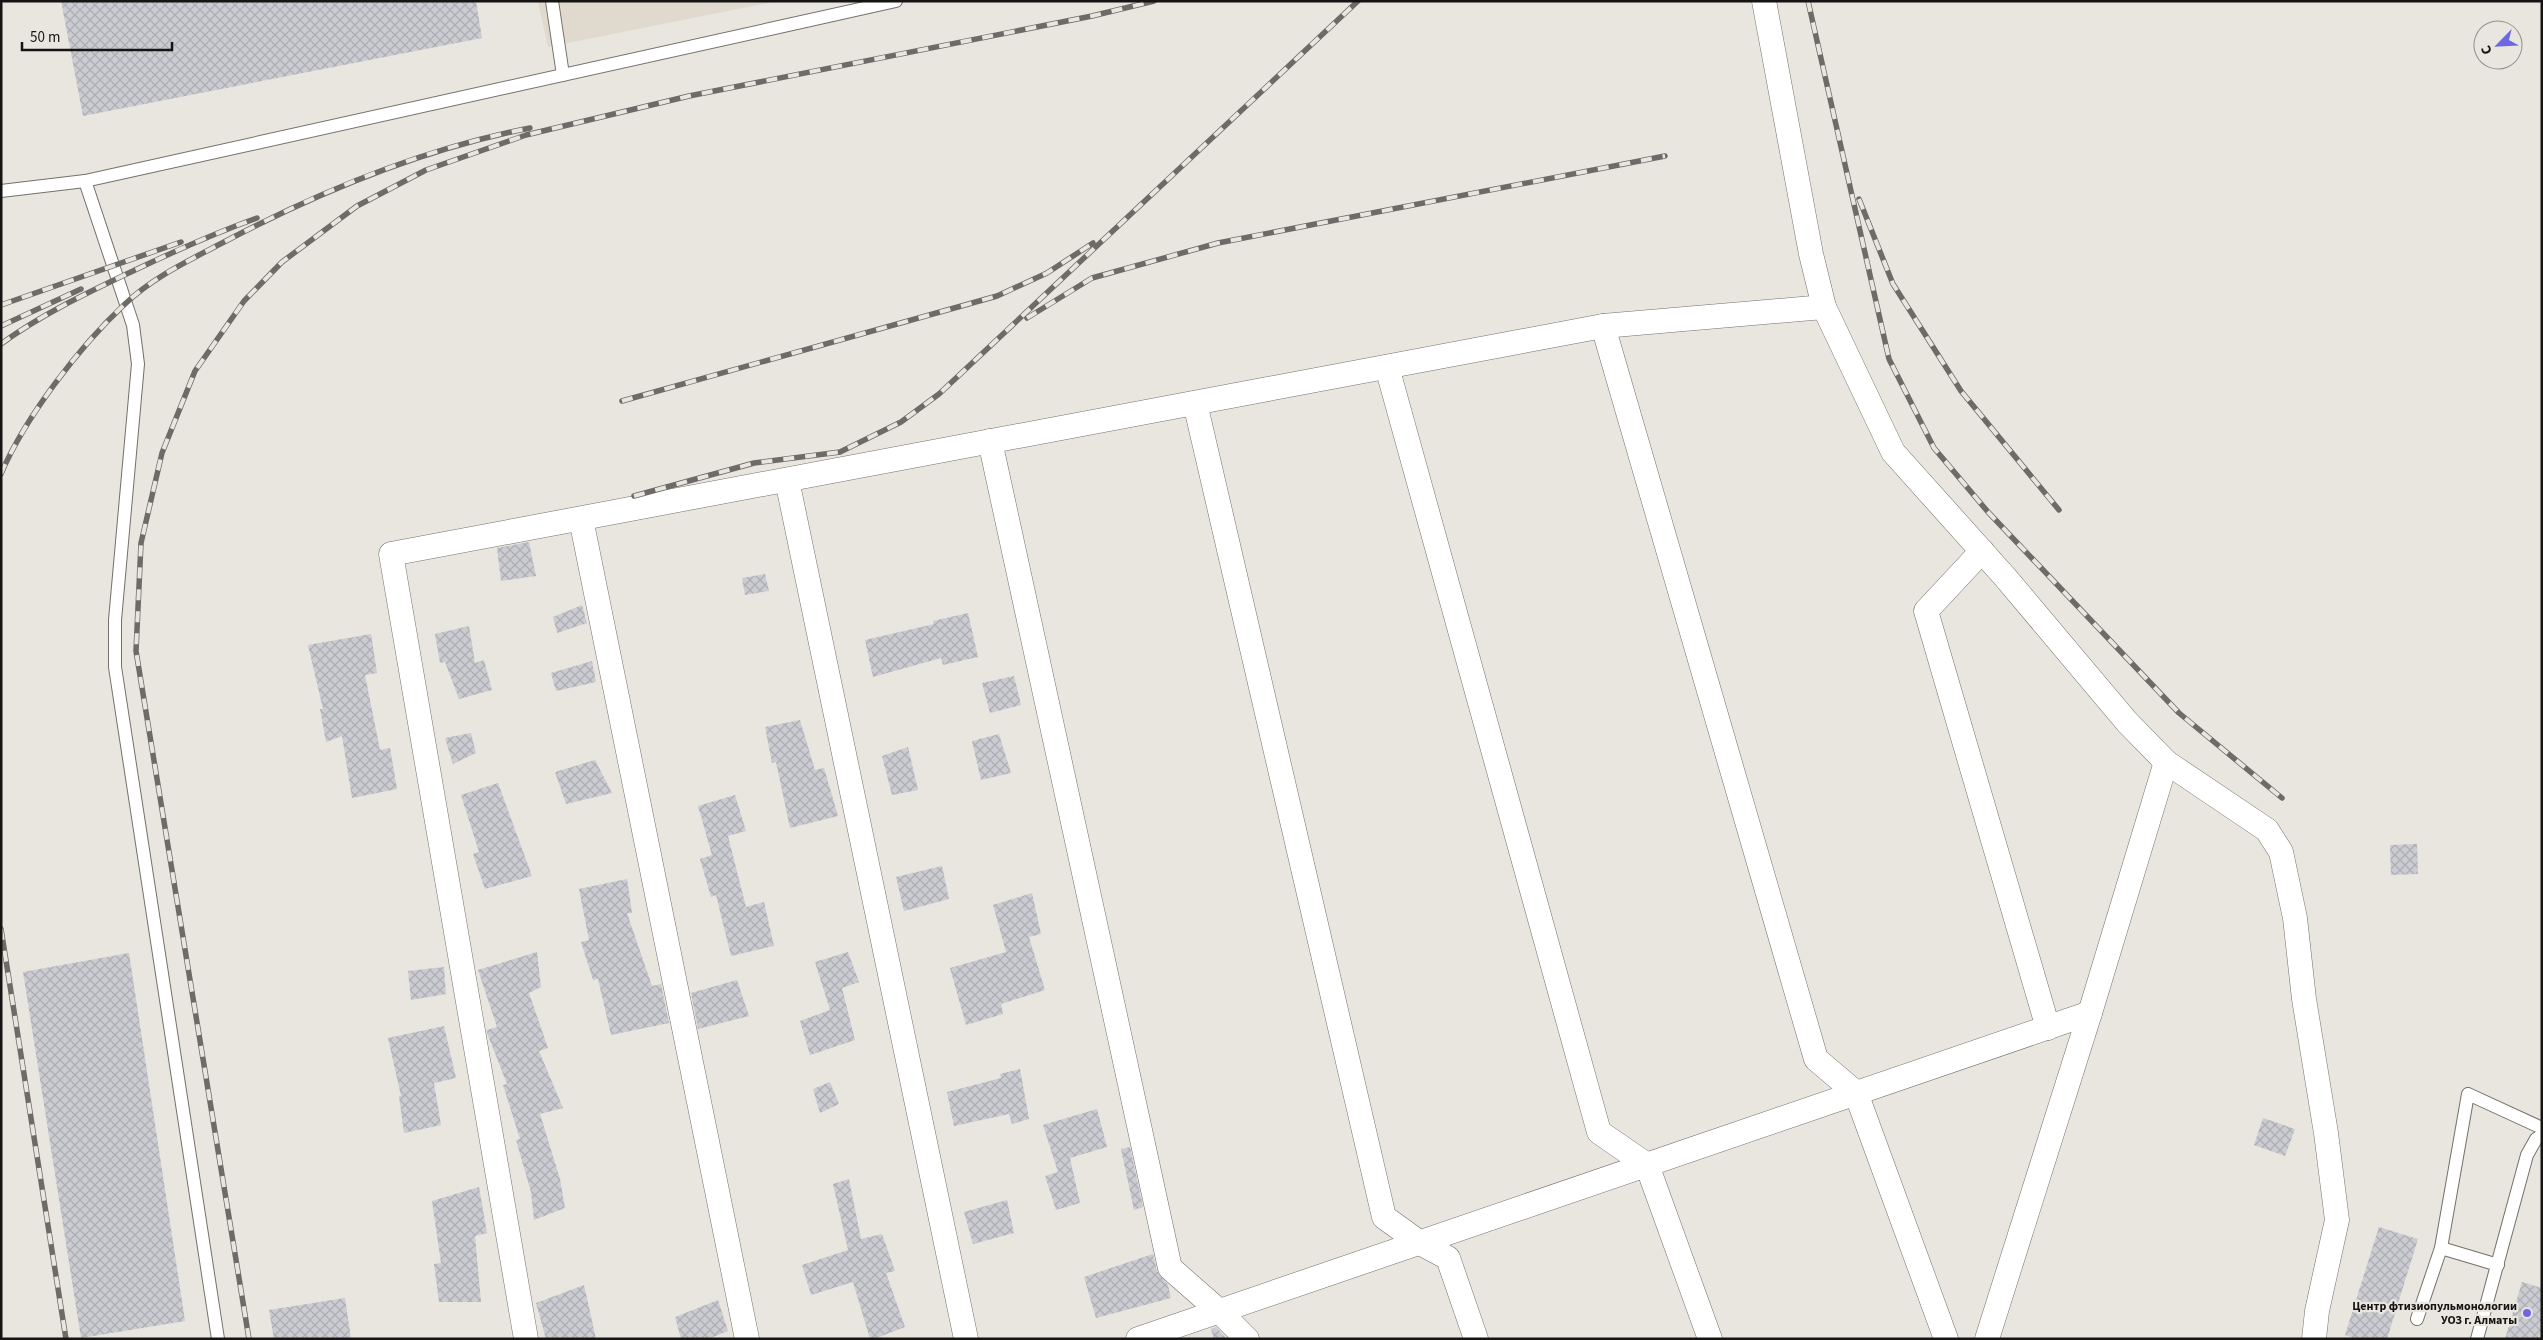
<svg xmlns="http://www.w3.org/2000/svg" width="2543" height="1340" font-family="'Source Sans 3',sans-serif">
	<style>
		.built { fill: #e0d9cd }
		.building { fill: url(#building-cross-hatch) }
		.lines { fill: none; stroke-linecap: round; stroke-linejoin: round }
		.lane-casing { stroke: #74716c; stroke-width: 14 }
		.street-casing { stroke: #74716c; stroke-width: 25 }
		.lane { stroke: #fff; stroke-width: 12 }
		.street { stroke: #fff; stroke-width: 24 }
		.rail-casing { stroke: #6d6b67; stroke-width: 5.5 }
		.rail { stroke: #e9e5df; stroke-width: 4; stroke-dasharray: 11; stroke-linecap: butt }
		.poi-dot { fill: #6d67e1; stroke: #e9e5df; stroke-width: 2 }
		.labels { text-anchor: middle; stroke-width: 4.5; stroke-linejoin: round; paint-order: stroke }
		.poi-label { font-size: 12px; font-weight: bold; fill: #151412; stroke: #e9e5df; text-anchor: end }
	</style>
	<defs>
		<pattern id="building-cross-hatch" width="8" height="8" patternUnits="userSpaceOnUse" patternTransform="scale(1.25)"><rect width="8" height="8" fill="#cbccd2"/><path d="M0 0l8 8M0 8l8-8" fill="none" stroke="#adaeb3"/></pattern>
	</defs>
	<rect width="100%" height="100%" fill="#e9e5df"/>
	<!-- built -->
	<path class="built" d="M538,1h240l-230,46z"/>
	<!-- building -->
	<g class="building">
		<path d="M61,1h415l6,37 -399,78z"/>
		<path d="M529,542l7,34 -35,5 -4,-33z"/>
		<path d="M765,574l4,17 -24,4 -3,-17z"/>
		<path d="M582,605l5,18 -30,10 -4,-16z"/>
		<path d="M968,613l10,44 -35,8 -2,-7 -68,19 -8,-37 69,-16 -1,-3z"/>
		<path d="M469,626l6,37 9,-3 8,30 -33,9 -14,-37 -5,1 -5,-29z"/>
		<path d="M371,634l6,39 -12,2 15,75 10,-2 7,41 -45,9 -10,-62 -16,6 -6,-33h3l-15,-64z"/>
		<path d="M592,661l4,21 -40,9 -5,-18z"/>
		<path d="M1014,676l7,29 -31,8 -8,-30z"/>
		<path d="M800,720l15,50 9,-2 14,48 -48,12 -14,-66 -4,1 -7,-36z"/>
		<path d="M471,733l5,20 -23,11 -8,-26z"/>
		<path d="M999,734l12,39 -30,7 -9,-39z"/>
		<path d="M908,747l10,43 -26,5 -10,-39z"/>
		<path d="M595,760l17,33 -46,11 -11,-32z"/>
		<path d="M498,783l34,93 -47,13 -12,-35 6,-2 -18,-57z"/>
		<path d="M735,795l11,36 -18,5 18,71 18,-5 10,44 -43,10 -15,-61 -5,2 -11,-38 12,-4 -14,-49z"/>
		<path d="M2417,844l1,30 -27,1 -1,-30z"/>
		<path d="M942,866l7,33 -45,12 -8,-34z"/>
		<path d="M627,879l5,34h-5l25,73 9,-2 8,39 -58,12 -13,-56 -5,1 -12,-38 8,-2 -10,-51z"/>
		<path d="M1032,893l9,41 -12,3 16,53 -44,14 2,10 -37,11 -16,-57 56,-16 -13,-47z"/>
		<path d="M537,952l4,35 -12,6 19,55 -9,3 24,57 -23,6 20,65 5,29 -31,12 -3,-28 -15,-52 4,-1 -17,-54 4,-1 -20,-51v-3l10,-3 -19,-57z"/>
		<path d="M848,952l11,30 -17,6 13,52 -45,15 -10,-34 30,-11 -15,-48z"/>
		<path d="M129,953l56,368 -104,17 -58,-366z"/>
		<path d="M444,967l2,27 -35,6 -3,-29z"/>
		<path d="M737,980l12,36 -51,13 -7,-36z"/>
		<path d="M444,1026l12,52 -22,5 7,42 -37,8 -5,-37h2l-13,-58z"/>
		<path d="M1020,1069l9,50 -17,5 -3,-10 -55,12 -7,-34 54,-14 -1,-4z"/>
		<path d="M830,1082l9,22 -19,9 -7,-24z"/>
		<path d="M1097,1109l10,38 -37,11 10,45 -24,7 -11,-34 13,-4 -15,-47z"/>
		<path d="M2263,1118l32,11 -10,27 -31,-11z"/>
		<path d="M1130,1147l13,60 -9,3 -13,-61z"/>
		<path d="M849,1179l12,60 21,-5 13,37 -9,2 19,54 -31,12h-4l-17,-57 -42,13 -9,-30 46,-15 -15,-66z"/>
		<path d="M479,1187l8,46 -12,3 6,66h-42l-5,-38 7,-1 -9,-62z"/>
		<path d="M1007,1200l7,33 -41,11 -9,-32z"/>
		<path d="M2379,1227l39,12 -31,100h-31l-11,-4z"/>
		<path d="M1153,1254l4,17 11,14 3,13 -75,20 -12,-41z"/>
		<path d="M2522,1282l20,6v51h-37z"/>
		<path d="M584,1285l12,54h-50l-10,-36z"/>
		<path d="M345,1298l6,41h-77l-5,-29z"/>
		<path d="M718,1300l10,31 -20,8h-27l-6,-22z"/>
		<path d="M1216,1327l11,12h-13l-3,-10z"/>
	</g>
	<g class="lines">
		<defs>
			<g id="lane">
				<path d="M552,1l11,74"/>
				<path d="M85,181l48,144 5,39 -23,256v47l103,672"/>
				<path d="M1,191l84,-10 811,-180"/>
				<path d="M2441,1248l57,17"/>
				<path d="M2417,1319l24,-71 27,-154 74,34"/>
				<path d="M2477,1339l50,-184 9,-16 6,-4"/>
			</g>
			<g id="street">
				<path d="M1764,1l47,253 13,53 69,145 112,125 122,145 39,40 101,68 14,22 14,66 9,81 22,134 11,87 -20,91 -3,28"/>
				<path d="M1603,326l213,733 40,34 90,246"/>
				<path d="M1387,367l212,765 48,33 63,174"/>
				<path d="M1195,403l189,814 36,26 28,15 28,81"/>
				<path d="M990,441l180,827 49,43 28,28"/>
				<path d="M787,480l179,859"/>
				<path d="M581,519l166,820"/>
				<path d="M1982,551l-56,60 122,417"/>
				<path d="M526,1339l-135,-785 1212,-228 221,-19"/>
				<path d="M1138,1339l952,-326"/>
				<path d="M1987,1339l103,-326 76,-251"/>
			</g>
		</defs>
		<!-- lane casing -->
		<use href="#lane" class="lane-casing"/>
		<!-- street casing -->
		<use href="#street" class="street-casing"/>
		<!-- lane -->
		<use href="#lane" class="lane"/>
		<!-- street -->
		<use href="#street" class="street"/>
		<defs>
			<g id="rail">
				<path d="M1808,1l81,358 45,89 54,64 191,201 103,85"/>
				<path d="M1859,199l34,85 68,107 98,119"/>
				<path d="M1,305l180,-63"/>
				<path d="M1027,318l65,-40 126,-35 447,-87"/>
				<path d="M1,326l80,-37"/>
				<path d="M1,344c41,-30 88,-52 134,-74 40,-19 80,-37 122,-52"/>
				<path d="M622,401l375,-105 50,-23 46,-30"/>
				<path d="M1,474c24,-57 79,-128 124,-170 28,-27 65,-44 99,-62 97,-51 198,-93 306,-114"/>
				<path d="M634,496l120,-33 86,-11 61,-30 38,-28 419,-393"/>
				<path d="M1,929l65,410"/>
				<path d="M249,1339l-113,-688 5,-108 21,-90 33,-82 49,-70 38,-39 75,-56 69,-36 100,-35 163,-39 403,-80 62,-15"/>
			</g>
		</defs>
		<!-- rail casing -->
		<use href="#rail" class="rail-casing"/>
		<!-- rail -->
		<use href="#rail" class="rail"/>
	</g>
	<!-- markers -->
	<circle class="poi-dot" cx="2527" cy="1313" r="5"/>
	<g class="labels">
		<!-- poi labels -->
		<g class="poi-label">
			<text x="2517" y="1310">Центр фтизиопульмонологии<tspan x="2517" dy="14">УОЗ г. Алматы</tspan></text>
		</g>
	</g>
	<!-- border -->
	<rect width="2543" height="1340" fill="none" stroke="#151412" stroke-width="5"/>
	<!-- north arrow -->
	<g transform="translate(2498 45) rotate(246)"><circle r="24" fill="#e9e5df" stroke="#94918d"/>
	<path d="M0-4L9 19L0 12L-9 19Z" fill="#6d67e1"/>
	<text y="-8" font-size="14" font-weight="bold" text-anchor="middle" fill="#151412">С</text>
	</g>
	<!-- scale -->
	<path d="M22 42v8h150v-8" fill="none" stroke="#151412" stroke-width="2.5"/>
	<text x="30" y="42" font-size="15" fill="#151412" stroke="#e9e5df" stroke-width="4" paint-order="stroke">50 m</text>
</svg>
